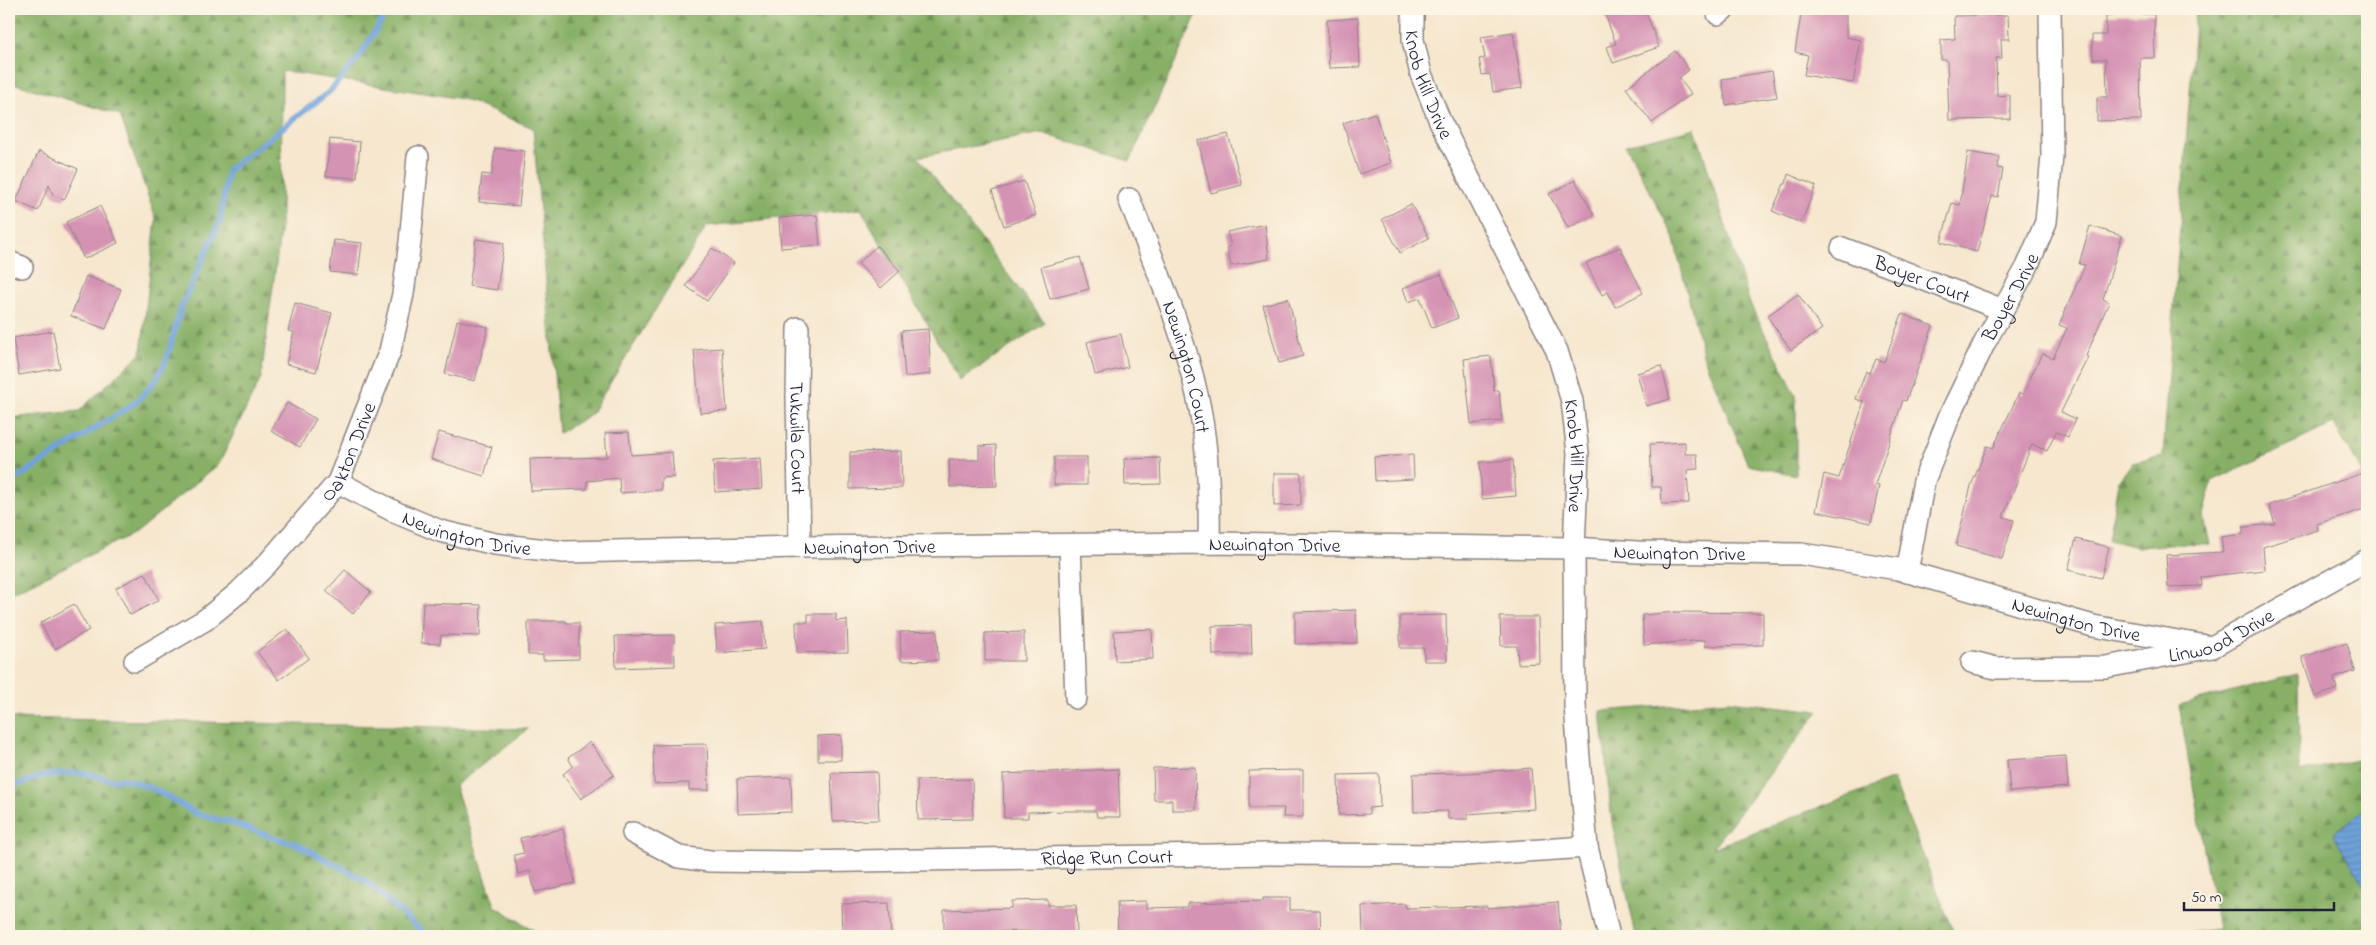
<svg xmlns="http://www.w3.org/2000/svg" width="2376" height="945" font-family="'Indie Flower',sans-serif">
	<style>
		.forest { fill: url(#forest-firs); stroke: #546950 }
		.water { fill: url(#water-rules); stroke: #48628a }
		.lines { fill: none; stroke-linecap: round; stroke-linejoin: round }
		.stream { stroke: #6fa2da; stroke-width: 6 }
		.building { fill: #d593b4 }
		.minor-casing { stroke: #8c8484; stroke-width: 24 }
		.minor { stroke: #fff; stroke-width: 21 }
		.labels { text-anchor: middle; stroke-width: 5; stroke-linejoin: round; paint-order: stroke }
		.street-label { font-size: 20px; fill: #22223b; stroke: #fcf5e5 }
	</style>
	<defs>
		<pattern id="forest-firs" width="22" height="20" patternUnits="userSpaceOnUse" patternTransform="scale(1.25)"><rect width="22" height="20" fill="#87b066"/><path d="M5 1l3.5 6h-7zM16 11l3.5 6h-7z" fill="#6e8f55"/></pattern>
		<pattern id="water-rules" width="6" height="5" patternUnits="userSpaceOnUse" patternTransform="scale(1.25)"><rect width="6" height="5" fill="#6fa2da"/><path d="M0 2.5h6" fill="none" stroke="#5b84b2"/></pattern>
	</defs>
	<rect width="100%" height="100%" fill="#fcf5e5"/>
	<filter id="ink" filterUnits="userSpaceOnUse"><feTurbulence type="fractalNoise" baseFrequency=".02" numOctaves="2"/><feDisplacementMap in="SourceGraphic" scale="10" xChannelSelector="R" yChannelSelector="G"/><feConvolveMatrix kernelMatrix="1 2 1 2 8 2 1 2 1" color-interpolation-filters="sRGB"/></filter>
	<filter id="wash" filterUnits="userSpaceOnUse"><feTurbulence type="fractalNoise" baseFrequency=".0096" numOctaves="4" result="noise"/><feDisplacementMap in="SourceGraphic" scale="20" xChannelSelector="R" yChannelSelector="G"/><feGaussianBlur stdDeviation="1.12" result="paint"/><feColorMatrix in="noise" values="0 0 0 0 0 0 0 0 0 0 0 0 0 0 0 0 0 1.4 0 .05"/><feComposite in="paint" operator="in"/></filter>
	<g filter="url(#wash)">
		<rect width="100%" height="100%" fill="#f6e7ce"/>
		<!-- forest -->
		<g class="forest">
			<path d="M9,9h914l6,2 1,-2h292l-26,7 -66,145 -88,-28 -124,24 127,166 -85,58 -99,-172 -154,17 -116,188 -32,19 -26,-305 -70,-29 -181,-28 -1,154 -20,153 -42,86 -84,69 -126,61v-176l70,-7 62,-58 15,-134 -36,-104 -111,-33z"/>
			<path d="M2196,9h171v476l-4,-12 -30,-49 -121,57 -8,35 6,29 -27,-1 -46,3 -28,-7 9,-58 14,-19 31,-7z"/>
			<path d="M1695,128l55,176 46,91v80l-48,-10 -44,-107 -31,-122 -47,-91z"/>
			<path d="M2298,674l1,98 68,-14v178h-201l52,-7 -39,-224z"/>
			<path d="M1729,701l90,10 -107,137 181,-69 62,157h-319l-24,-113 -11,-112z"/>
			<path d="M9,713l1,5 518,11 -73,57 40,120 48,30h-534z"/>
		</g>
		<!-- water -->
		<path class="water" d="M2367,807v83l-34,-56z"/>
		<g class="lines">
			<!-- stream -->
			<g class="stream">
				<path d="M9,483l126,-80 21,-23 11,-22 14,-50 39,-87 8,-51 102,-79 28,-32 31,-50"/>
				<path d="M9,787l33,-11 29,-3 18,1 23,6 14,-1 30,11 43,25c11,0 18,7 28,6l53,19 15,3 71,38 61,55"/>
			</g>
		</g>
		<g id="blocks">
			<!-- building -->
			<g class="building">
				<path d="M1603,9h42l14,38 -46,16 -6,-16 9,-3z"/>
				<path d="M1802,9h44v28l15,3 -8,43 -49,-8 4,-20 -13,-3z"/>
				<path d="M2154,14l1,44h-15l1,62 -44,1v-24h10l-1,-38h-13l-1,-24h14v-20z"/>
				<path d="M2008,15l1,24h-8l1,19h-6l1,38 13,-1v24l-61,1 -2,-60h-6v-20l14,-1 -1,-23z"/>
				<path d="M1358,18l2,49 -31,1 -2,-48z"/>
				<path d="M1513,32l9,56 -29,4 -3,-18 -8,1 -3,-16 6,-1 -4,-21z"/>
				<path d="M1675,51l14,19 -10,8 12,16 -39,29 -26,-35z"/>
				<path d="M1772,71l5,26 -51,8 -4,-26z"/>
				<path d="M1375,113l16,50 -32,11 -16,-51z"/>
				<path d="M1228,134l14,51 -31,8 -13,-52z"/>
				<path d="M330,139l30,3 -3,36 -31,-2z"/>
				<path d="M495,148l30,3 -6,55 -40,-4 3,-28 10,1z"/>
				<path d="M39,151l39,18 -14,31 -11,-5 -4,-10 -11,26 -22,-10z"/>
				<path d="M1968,152l31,5 -2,11 6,1 -5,28 -6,-1 -15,56 -36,-10 11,-39 8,2z"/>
				<path d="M1788,174l28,12 -15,37 -29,-12 12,-27h2z"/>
				<path d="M1575,180l19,35 -26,13 -19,-34z"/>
				<path d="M1024,181l12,34 -32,11 -12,-35z"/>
				<path d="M1411,204l18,34 -29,15 -18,-34z"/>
				<path d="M100,206l18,37 -34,16 -18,-37z"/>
				<path d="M817,215l3,30 -39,3 -2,-30z"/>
				<path d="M1265,224l4,35 -38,7 -4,-19 4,-1 -4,-14z"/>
				<path d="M2090,226l32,10 -19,63 6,3 -23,54 2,1 -27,55 15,7 -8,18 -12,-5 -9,19 -15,-7 -29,73 11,3 -12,39 -46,-13 15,-60 16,-40 6,2 26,-55 4,1 19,-41 11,5 14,-30 -8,-3 26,-60 -6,-1z"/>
				<path d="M476,239l28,4 -7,47 -28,-4z"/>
				<path d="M334,240l28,3 -4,32 -28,-3z"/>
				<path d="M877,246l23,25 -19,17 -23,-25z"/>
				<path d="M1620,247l23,46 -28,14 -7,-15 -6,3 -16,-32z"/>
				<path d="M712,248l22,15 -27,38 -21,-15z"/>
				<path d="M1080,257l9,32 -39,10 -9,-32z"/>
				<path d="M1441,274l17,44 -26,10 -12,-30 -12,4 -5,-14z"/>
				<path d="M86,276l35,13 -15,40 -35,-13z"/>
				<path d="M1798,294l24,35 -31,21 -24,-34z"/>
				<path d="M1288,298l15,58 -24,7 -16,-58z"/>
				<path d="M295,303l37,10 -16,59 -30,-8 8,-32 -6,-1z"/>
				<path d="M1902,314l31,12 -27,75 -3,-1 -28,85 4,1 -8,37 -55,-12 8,-37 15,4 25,-76 -8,-3 10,-28 4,2 6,-14 8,3z"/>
				<path d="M457,320l31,7 -13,54 -30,-7z"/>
				<path d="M928,329l3,45 -26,3 -4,-46z"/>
				<path d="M53,331l7,37 -41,7 -6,-37z"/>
				<path d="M1121,334l7,33 -33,8 -8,-33z"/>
				<path d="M722,348l5,63 -27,2 -6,-63z"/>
				<path d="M1491,356l3,35 5,-1 3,31 -31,3 -7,-65z"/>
				<path d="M1661,366l9,33 -24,7 -9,-33z"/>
				<path d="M287,403l29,16 -16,28 -29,-16z"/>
				<path d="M439,432l53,15 -8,29 -53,-17z"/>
				<path d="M629,432l2,23 41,-3 2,25 -13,1v12l-41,3 -1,-15 -32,3v8l-56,2 -1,-32 77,-2 -2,-24z"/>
				<path d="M1685,442v12h12l1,15 -11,1 2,33 -27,1 -1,-17h-9l-2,-43z"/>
				<path d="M996,445l1,41 -47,1 -1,-27h30v-14z"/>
				<path d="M901,451l1,37 -52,1v-37z"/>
				<path d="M1413,455l1,24 -39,2 -1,-24z"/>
				<rect x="1054" y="457" width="33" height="28"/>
				<path d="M760,458l2,31 -47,3 -2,-31z"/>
				<path d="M1160,458l1,26 -36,1 -1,-26z"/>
				<path d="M1513,460l3,36 -34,3 -2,-37z"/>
				<path d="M1274,473h27v32l-27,1z"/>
				<path d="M2363,473l4,12v23l-50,16 1,6 -55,17 2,23 -64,7 1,9 -34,1 -2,-32 57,-3 -2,-15 22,-3v-7l32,-3 -6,-19z"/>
				<path d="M2076,539l33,8 -8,31 -33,-8z"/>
				<path d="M345,570l26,22 -18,22 -27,-23z"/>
				<path d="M145,573l14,27 -29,15 -14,-27z"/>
				<path d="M423,603l58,2 -1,31 -39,-1 -1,9 -19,-1z"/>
				<path d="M74,604l15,26 -34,19 -15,-26z"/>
				<path d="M1356,610l1,33 -62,1v-32z"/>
				<path d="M1676,612l87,1v32l-58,1v-6l-61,5 -2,-30z"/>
				<path d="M808,614h28v7l11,-1 1,32 -51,1 -1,-31h12z"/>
				<path d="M1446,615l1,46h-23v-13h-24v-32z"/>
				<path d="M1500,617h38l1,46 -21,1 -1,-18h-16z"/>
				<path d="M528,621h38v2h13v36l-36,1v-5h-15z"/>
				<path d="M763,621l2,28 -48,4 -2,-28z"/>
				<path d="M1251,625l1,29 -39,1 -1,-29z"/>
				<path d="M287,629l22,29 -30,22 -22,-28z"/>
				<path d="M1152,629l1,30 -38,2 -1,-30z"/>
				<path d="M937,631l1,29 -37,1 -1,-29z"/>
				<path d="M1024,632v29h-39v-28z"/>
				<path d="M674,635l1,31 -59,2 -1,-32z"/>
				<path d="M2347,643l8,28 -21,7 3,11 -22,8 -13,-40z"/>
				<path d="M841,735v25h-23v-24z"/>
				<path d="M590,742l24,33 -33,24 -18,-25 10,-8 -5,-8z"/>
				<path d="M707,744l2,46h-20v-7l-35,1 -1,-39z"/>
				<path d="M2066,756l2,31 -58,5 -3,-32z"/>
				<path d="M1195,767l1,43h-24v-10h-18l-1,-32z"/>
				<path d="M1531,768l3,41 -66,5v5h-20v-8l-34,1 -1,-38 54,-1z"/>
				<path d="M1118,769l2,48h-23l-1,-6h-29l-39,1v6h-24l-1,-44z"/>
				<path d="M1303,770v47h-20l1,-9h-35v-37z"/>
				<path d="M877,772l2,48 -46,1 -2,-48z"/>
				<path d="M1379,774l1,33 -11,1v6l-30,1 -1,-40z"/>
				<path d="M791,777l1,35 -54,2 -1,-35z"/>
				<path d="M972,779l1,40 -55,1 -1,-40z"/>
				<path d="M563,829l12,54 -40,9 -5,-21 -12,3 -4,-19 10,-2 -4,-15z"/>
				<path d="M1263,898h27v12h30l1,26h-203l-1,-34 29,-1v7l41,-1v-4l76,-2z"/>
				<path d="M1048,900v5h28l1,31h-47v-5l-38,1v4h-48v-26l68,-2v-7z"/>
				<path d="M1558,902l3,34h-198l-1,-30 43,-2 1,4 81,-2v2z"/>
				<path d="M889,903l2,33h-49l-1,-32z"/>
			</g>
		</g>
	</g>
	<g filter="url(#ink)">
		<use href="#blocks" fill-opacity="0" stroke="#8c8484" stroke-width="1"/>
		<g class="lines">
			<defs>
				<g id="minor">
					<path id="s1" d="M1413,9v31l8,34 19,47 117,230 15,50 6,52 -4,95 1,157 4,53 8,89 22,89"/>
					<path d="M1718,14l6,-5"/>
					<path id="s2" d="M1129,199c26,65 54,131 69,200 10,47 12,96 11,144"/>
					<path id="s3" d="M1842,248l161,62"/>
					<path d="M9,262l13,5"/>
					<path id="s4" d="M798,328l-1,69 3,150"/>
					<path id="s5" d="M338,482l59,31 43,18 55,13 69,8 236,-5 409,-4 365,5 64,4 163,2 97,15 195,57 119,21"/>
					<path d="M1070,545l6,153"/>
					<path id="s6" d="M1907,572l17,-91 25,-64 36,-75 42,-75 19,-45 6,-66 -2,-147"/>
					<path id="s7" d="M135,661l70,-41 34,-28 28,-28 71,-82 52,-131 13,-57 7,-52 8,-85"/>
					<path id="s8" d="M1972,662l24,6 110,-1 106,-20 155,-87"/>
					<path id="s9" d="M633,833l46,24 31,4 88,1 472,-8 195,1 122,-8"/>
				</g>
			</defs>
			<!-- minor casing -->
			<use href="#minor" class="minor-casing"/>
			<!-- minor -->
			<use href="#minor" class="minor"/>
		</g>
	</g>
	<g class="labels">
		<!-- street labels -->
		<g class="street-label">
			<text dy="7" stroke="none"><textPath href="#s1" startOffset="78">Knob Hill Drive</textPath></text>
			<text dy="7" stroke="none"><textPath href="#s3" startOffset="86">Boyer Court</textPath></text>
			<text dy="7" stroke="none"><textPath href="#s6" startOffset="296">Boyer Drive</textPath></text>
			<text dy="7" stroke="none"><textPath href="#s2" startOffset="178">Newington Court</textPath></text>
			<text dy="7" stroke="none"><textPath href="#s4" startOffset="110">Tukwila Court</textPath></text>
			<text dy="7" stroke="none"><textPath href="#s7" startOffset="305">Oakton Drive</textPath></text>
			<text dy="7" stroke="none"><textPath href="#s1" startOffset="482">Knob Hill Drive</textPath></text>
			<text dy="7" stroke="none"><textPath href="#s5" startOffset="140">Newington Drive</textPath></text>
			<text dy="7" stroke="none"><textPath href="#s5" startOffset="950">Newington Drive</textPath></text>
			<text dy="7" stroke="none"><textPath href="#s5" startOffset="545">Newington Drive</textPath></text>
			<text dy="7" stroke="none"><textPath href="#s5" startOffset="1355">Newington Drive</textPath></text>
			<text dy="7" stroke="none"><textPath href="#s5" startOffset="1760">Newington Drive</textPath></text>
			<text dy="7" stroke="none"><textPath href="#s8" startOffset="255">Linwood Drive</textPath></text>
			<text dy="7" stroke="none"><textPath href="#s9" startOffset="480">Ridge Run Court</textPath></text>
		</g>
	</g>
	<!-- margin -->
	<rect width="2376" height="945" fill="none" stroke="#fcf5e5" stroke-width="30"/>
	<!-- scale -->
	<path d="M2184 902v8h150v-8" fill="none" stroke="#22223b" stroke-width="2.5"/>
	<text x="2191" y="902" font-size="15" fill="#22223b" stroke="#fcf5e5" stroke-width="4" paint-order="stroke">50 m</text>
</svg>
